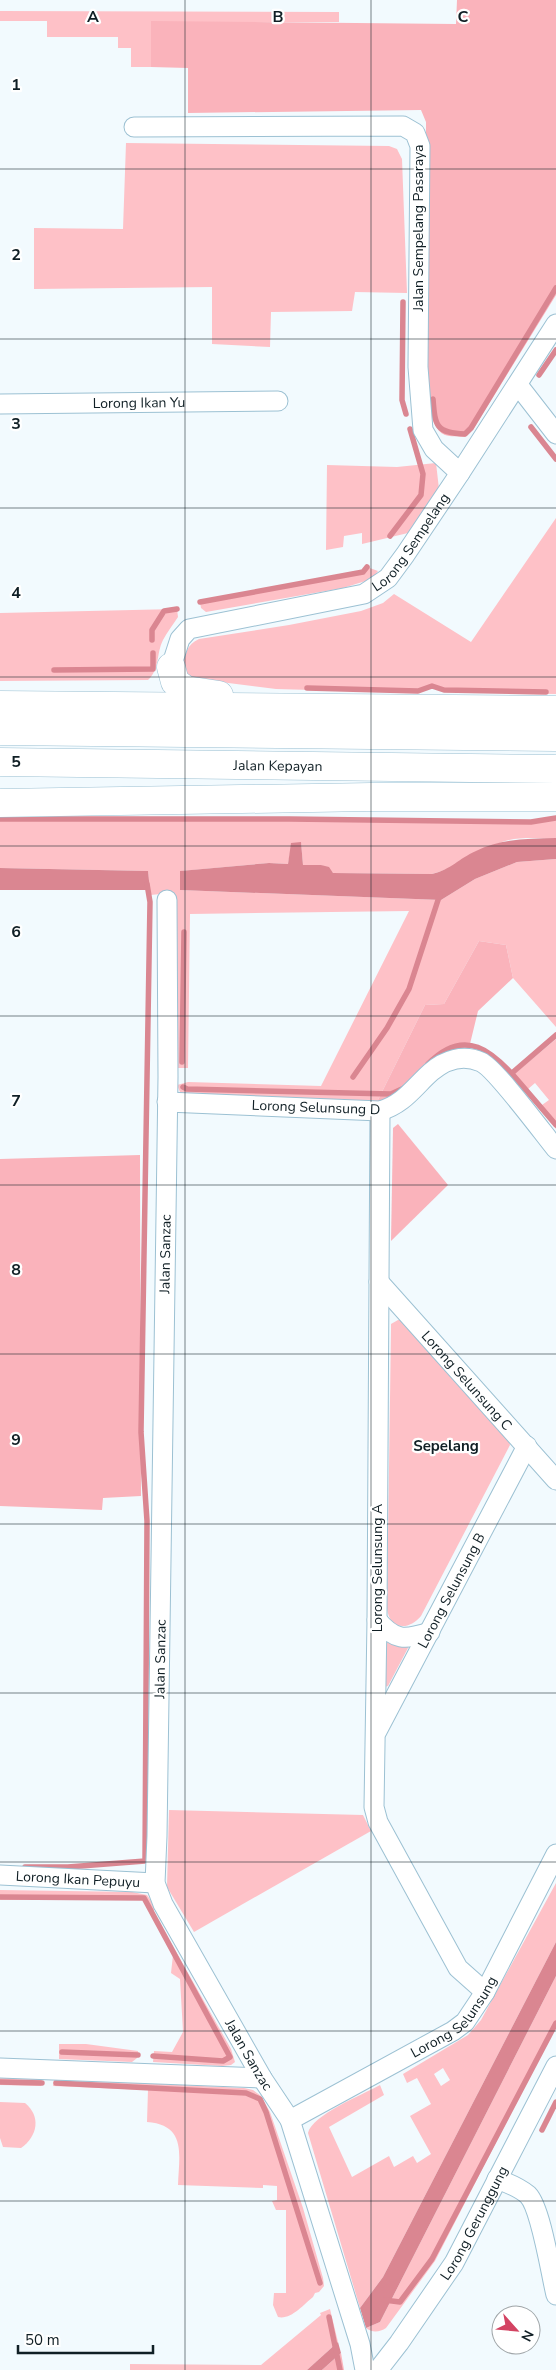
<svg xmlns="http://www.w3.org/2000/svg" width="556" height="2370" font-family="'Nunito Sans',sans-serif">
	<style>
		.green { fill: #fec1c7; fill-rule: evenodd }
		.forest { fill: #fab3bb }
		.water { fill: #da8691 }
		.lines { fill: none; stroke-linecap: round; stroke-linejoin: round }
		.stream { stroke: #da8691; stroke-width: 5.5 }
		.minor-casing { stroke: #9cc1d3; stroke-width: 21 }
		.trunk-casing { stroke: #9cc1d3; stroke-width: 29 }
		.minor { stroke: #fff; stroke-width: 19 }
		.trunk { stroke: #fff; stroke-width: 28 }
		.grid { fill: none; stroke: #101f25; stroke-width: 1; stroke-opacity: 0.55 }
		.labels { text-anchor: middle; stroke-width: 4.5; stroke-linejoin: round; paint-order: stroke }
		.street-label { font-size: 14px; fill: #101f25; stroke: #fff }
		.neighbourhood-label { font-size: 15px; font-weight: bold; fill: #101f25; stroke: #fff }
		.grid-label { font-size: 16px; text-anchor: middle; font-weight: bold; fill: #101f25; stroke: #fff; stroke-width: 4.5; stroke-linejoin: round; paint-order: stroke }
	</style>
	<rect width="100%" height="100%" fill="#f2fafe"/>
	<!-- green -->
	<g class="green">
		<path d="M0,11l339,1v10h-188v45h-20v-19h-13v-11h-71v-16h-47z"/>
		<path d="M126,143l263,3 8,3 5,10 5,134 -52,-1 -3,19 -81,1 -1,35 -58,-3v-57l-178,2v-61l89,1z"/>
		<path d="M436,463l3,26 -31,44 -46,11v-11l-18,3 -1,11 -17,3 1,-85 70,2z"/>
		<path d="M556,518v176l-112,-2 -12,-4 -14,5 -142,-4 -87,-11 -7,-12c3,-11 5,-22 17,-27l90,-14 72,-14 22,-8 11,-9 77,48z"/>
		<path d="M367,567l11,4 -6,8 -29,9 -137,24 -5,-4 -1,-6 163,-30z"/>
		<path d="M177,609l1,8c-5,8 -11,15 -15,23 -7,14 -3,29 -15,40l-148,1v-68z"/>
		<path d="M0,816l453,3v4h31v-3h47l25,-4v22c-17,1 -38,-2 -54,4 -24,9 -46,26 -70,32l-99,-1 -12,-8h-18l-2,-22h-9l-4,21 -19,-1 -88,8 -1,19 261,10 34,-21 42,-17 39,-3v168l-43,-49 -7,-33 -27,-4 -35,63 -19,1 -48,97 -191,-5 -6,-5 -3,-7 11,-3 133,4 88,-175 -219,3 -2,154h-17l2,-175 -23,2 -2,-24 -148,-3z"/>
		<path d="M556,1039v90l-44,-53zM535,1083l14,17 -7,5 -14,-16z"/>
		<path d="M398,1320h4l107,121 1,4 -89,171c-12,15 -32,14 -34,-8l4,-279v-5z"/>
		<path d="M384,1641l15,6 10,-1 -21,40 -3,1z"/>
		<path d="M169,1810l194,5 8,16 -177,101 -27,-45z"/>
		<path d="M556,1883v59l-173,335 -23,31 -52,-175c4,-18 54,-38 72,-48l4,10 -55,32 23,50 37,-21 5,11 19,-11 4,7 14,-9 -21,-38 21,-12 -14,-26 -10,5 -4,-9 65,-39 13,-15zM443,2068l7,12 -9,6 -7,-12z"/>
		<path d="M0,1890l132,2 15,3 9,13 -3,3 78,138 4,13 -4,3 -9,1 -69,-4 1,-11 18,1 11,-20 -3,-53 -9,-6 2,-18 -30,-55h-143z"/>
		<path d="M556,1976v50l-121,235 -49,67c-6,4 -14,5 -20,0l14,-6z"/>
		<path d="M59,2044h27l52,7 -1,7 -5,4 -73,-3z"/>
		<path d="M0,2077l42,1 -1,8 -41,-1z"/>
		<path d="M54,2079l190,9 9,2 8,6 9,16 33,96 20,70 1,8 -5,6 -4,1 -2,4c-10,8 -22,23 -35,20l-5,-12 1,-12h12v-83h-10l-4,-9 5,-1v-14l-14,-1v3l-85,-3c1,-30 9,-60 -31,-63l1,-32 -95,-4z"/>
		<path d="M0,2102l25,1c16,13 13,33 -4,45l-18,-1 -3,-9z"/>
		<path d="M330,2309l8,33 -31,28h-177v-6l131,1 60,-50 -1,-2z"/>
	</g>
	<!-- forest -->
	<g class="forest">
		<path d="M457,0h99v295l-83,135 -8,7c-6,-1 -15,0 -20,-2 -18,-7 -19,-52 -20,-69l1,-244 -5,-12 -233,3v-45l-37,-1v-46l305,3z"/>
		<path d="M479,941l27,4 7,33 -35,33 -9,37h-9l-12,4 -12,7 -43,38 -16,5 48,-97 19,-1z"/>
		<path d="M398,1124l50,61 -57,56 2,-113z"/>
		<path d="M140,1155l1,341 -38,2 -1,12 -102,-4v-347z"/>
		<path d="M341,2353l3,17h-22z"/>
	</g>
	<!-- water -->
	<g class="water">
		<path d="M556,838v21l-39,3 -42,17 -34,21 -261,-10v-19l89,-8 19,1 3,-21 10,-1 2,23h18l8,2 4,6 99,1c20,-5 26,-15 44,-23 25,-13 53,-12 80,-13z"/>
		<path d="M0,868l148,3 2,19h-150z"/>
		<path d="M556,1942v34l-176,346 -14,6 -6,-20 23,-31z"/>
		<path d="M338,2342l3,11 -19,17h-15z"/>
	</g>
	<g class="lines">
		<!-- stream -->
		<g class="stream">
			<path d="M403,302l-1,98 4,14"/>
			<path d="M539,375l17,-25"/>
			<path d="M433,399c2,27 3,34 32,35l6,-6 85,-140"/>
			<path d="M531,427l25,32"/>
			<path d="M390,536l31,-41 2,-21 -13,-45"/>
			<path d="M200,602l163,-30 4,-5"/>
			<path d="M152,640v-10l12,-19 13,-2"/>
			<path d="M54,670l99,-1v-16"/>
			<path d="M307,688l111,3 14,-5 12,4 102,2"/>
			<path d="M0,819h289l242,3 25,-4"/>
			<path d="M182,1062l2,-130"/>
			<path d="M428,1064c37,-38 65,-13 92,19 12,14 24,28 36,42"/>
			<path d="M512,1073l44,-38"/>
			<path d="M353,1077l34,-49 22,-39 31,-95"/>
			<path d="M183,1087l4,2 204,5 13,-6"/>
			<path d="M25,1867h43l77,-6 2,-340 -6,-89 9,-530 -3,-18"/>
			<path d="M0,1897l144,1 86,159 -7,4 -70,-5"/>
			<path d="M62,2052l76,3"/>
			<path d="M0,2082l42,1"/>
			<path d="M56,2083l190,10 14,6 6,13 54,171"/>
			<path d="M542,2130l14,-28"/>
			<path d="M384,2300l16,2 32,-43 124,-236"/>
			<path d="M329,2317l11,53"/>
		</g>
		<defs>
			<g id="minor">
				<path d="M134,127l269,-1 12,7 5,13 -2,221 5,63 11,19 26,24"/>
				<path d="M518,385l38,49"/>
				<path id="s1" d="M0,404l278,-3"/>
				<path id="s2" d="M171,667l9,-28 9,-10 175,-35 24,-16 17,-23 55,-82 96,-149"/>
				<path id="s3" d="M167,900l1,177 -11,759 -2,47 8,21 99,174 28,42 70,224 5,26"/>
				<path d="M167,1102l213,9c24,-7 34,-24 51,-39 14,-12 32,-18 50,-10 14,6 62,71 75,87"/>
				<path d="M380,1111l-3,509 -3,187 4,15 80,146 27,24"/>
				<path id="s4" d="M379,1282l177,198"/>
				<path d="M377,1620c18,21 27,20 53,12"/>
				<path id="s5" d="M377,1731l150,-285"/>
				<path id="s6" d="M0,1875l155,8"/>
				<path d="M0,2068l262,10"/>
				<path id="s7" d="M290,2120l163,-89 12,-9 20,-30 71,-138"/>
				<path d="M497,2179c11,4 23,9 31,16 13,13 23,80 28,100"/>
				<path id="s8" d="M378,2370l21,-27 55,-80 102,-197"/>
			</g>
			<g id="trunk">
				<path d="M171,667l4,15 11,8 33,5"/>
				<path d="M0,705l556,5"/>
				<path d="M0,731l556,6"/>
				<path id="s9" d="M0,762l556,7"/>
				<path d="M0,803l371,-6h185"/>
			</g>
		</defs>
		<!-- minor casing -->
		<use href="#minor" class="minor-casing"/>
		<!-- trunk casing -->
		<use href="#trunk" class="trunk-casing"/>
		<!-- minor -->
		<use href="#minor" class="minor"/>
		<!-- trunk -->
		<use href="#trunk" class="trunk"/>
	</g>
	<!-- grid -->
	<path class="grid" d="M185,0v2370M371,0v2370M0,169h556M0,339h556M0,508h556M0,677h556M0,846h556M0,1016h556M0,1185h556M0,1354h556M0,1524h556M0,1693h556M0,1862h556M0,2031h556M0,2201h556"/>
	<g class="labels">
		<!-- street labels -->
		<g class="street-label">
			<text transform="translate(418 228) rotate(-90)" y="5">Jalan Sempelang Pasaraya</text>
			<text dy="5" stroke="none"><textPath href="#s1" startOffset="139">Lorong Ikan Yu</textPath></text>
			<text dy="5" stroke="none"><textPath href="#s2" startOffset="292">Lorong Sempelang</textPath></text>
			<text dy="5" stroke="none"><textPath href="#s9" startOffset="278">Jalan Kepayan</textPath></text>
			<text transform="translate(316 1107) rotate(2)" y="5">Lorong Selunsung D</text>
			<text transform="translate(165 1254) rotate(-89)" y="5">Jalan Sanzac</text>
			<text dy="5" stroke="none"><textPath href="#s4" startOffset="132">Lorong Selunsung C</textPath></text>
			<text transform="translate(377 1568) rotate(-90)" y="5">Lorong Selunsung A</text>
			<text dy="5" stroke="none"><textPath href="#s5" startOffset="159">Lorong Selunsung B</textPath></text>
			<text transform="translate(160 1659) rotate(-89)" y="5">Jalan Sanzac</text>
			<text dy="5" stroke="none"><textPath href="#s6" startOffset="78">Lorong Ikan Pepuyu</textPath></text>
			<text dy="5" stroke="none"><textPath href="#s7" startOffset="196">Lorong Selunsung</textPath></text>
			<text dy="5" stroke="none"><textPath href="#s3" startOffset="1179">Jalan Sanzac</textPath></text>
			<text dy="5" stroke="none"><textPath href="#s8" startOffset="176">Lorong Gerunggung</textPath></text>
		</g>
		<!-- neighbourhood labels -->
		<g class="neighbourhood-label">
			<text x="446" y="1451">Sepelang</text>
		</g>
	</g>
	<g class="grid-label">
		<text x="93" y="22">A</text>
		<text x="278" y="22">B</text>
		<text x="463" y="22">C</text>
		<text x="16" y="90">1</text>
		<text x="16" y="260">2</text>
		<text x="16" y="429">3</text>
		<text x="16" y="598">4</text>
		<text x="16" y="767">5</text>
		<text x="16" y="937">6</text>
		<text x="16" y="1106">7</text>
		<text x="16" y="1275">8</text>
		<text x="16" y="1445">9</text>
	</g>
	<!-- north arrow -->
	<g transform="translate(516 2330) rotate(117)"><circle r="24" fill="#ffffff" stroke="#9fa5a8"/>
	<path d="M0-4L9 19L0 12L-9 19Z" fill="#d34362"/>
	<text y="-8" font-size="14" font-weight="bold" text-anchor="middle" fill="#101f25">N</text>
	</g>
	<!-- scale -->
	<path d="M18 2345v8h135v-8" fill="none" stroke="#101f25" stroke-width="2.5"/>
	<text x="25" y="2345" font-size="15" fill="#101f25" stroke="#ffffff" stroke-width="4" paint-order="stroke">50 m</text>
</svg>
